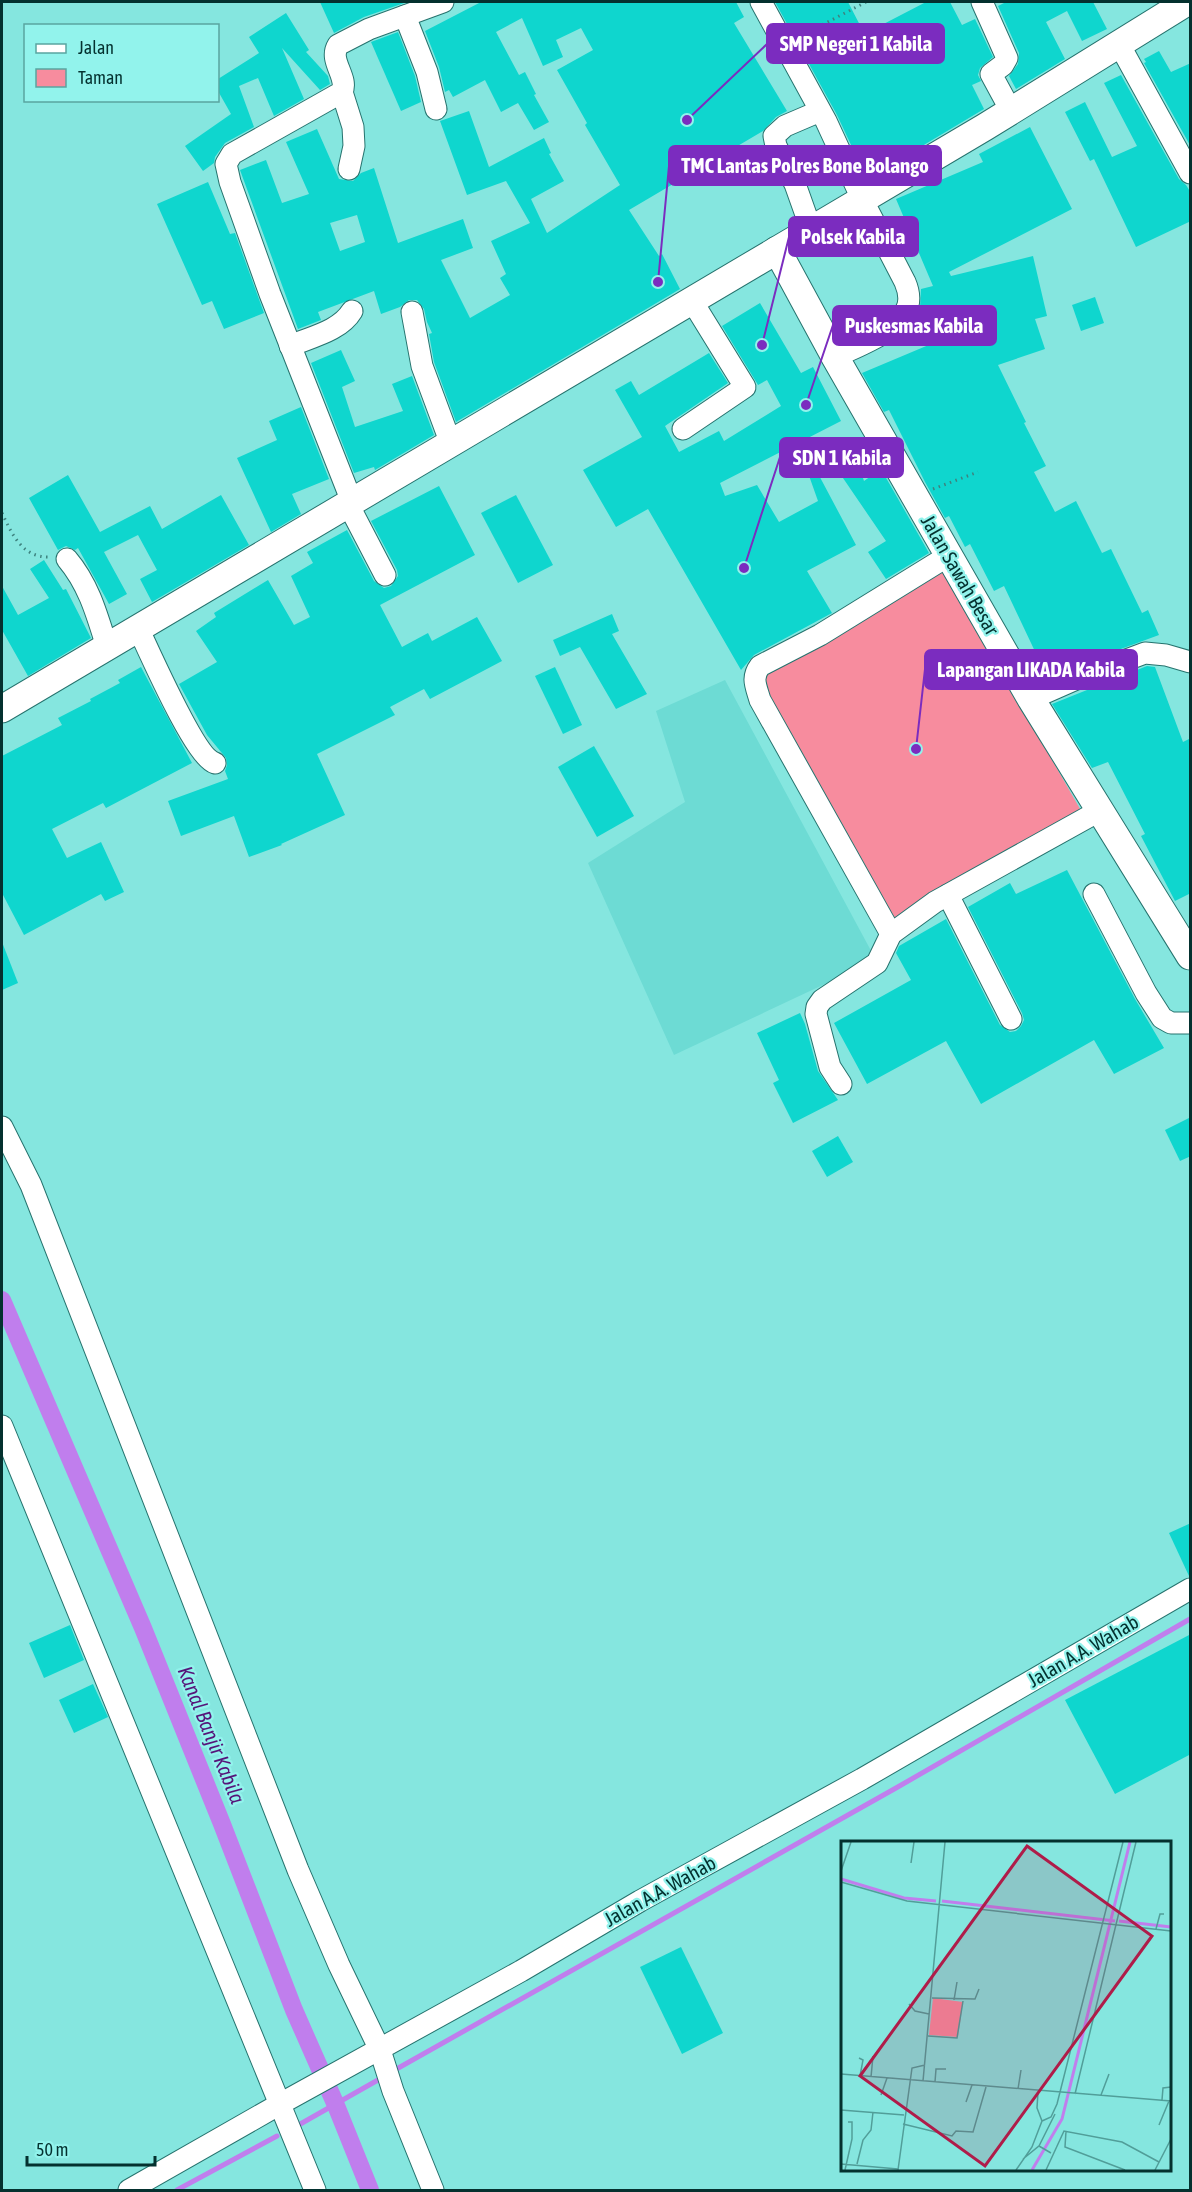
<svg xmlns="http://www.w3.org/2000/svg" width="1192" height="2192" font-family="'Asap Condensed',sans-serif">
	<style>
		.built { fill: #6ddbd4 }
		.green { fill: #f78c9e }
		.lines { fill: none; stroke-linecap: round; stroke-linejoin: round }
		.stream { stroke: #c07eed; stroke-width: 5 }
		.canal { stroke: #c07eed; stroke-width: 18 }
		.building { fill: #0fd6ce; fill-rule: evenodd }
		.minor-casing { stroke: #26736e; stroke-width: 23 }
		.major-casing { stroke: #26736e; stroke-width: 29 }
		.path { stroke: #3e837f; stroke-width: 3; stroke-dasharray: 1.5 4.5; stroke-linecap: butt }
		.minor { stroke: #fff; stroke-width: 21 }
		.major { stroke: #fff; stroke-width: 27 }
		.labels { text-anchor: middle; stroke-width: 4.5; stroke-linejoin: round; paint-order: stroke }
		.street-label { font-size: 20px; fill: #04312f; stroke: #92f3ec }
		.water-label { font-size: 21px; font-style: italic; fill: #561579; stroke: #92f3ec }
		.inset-river { fill: none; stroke: #c07eed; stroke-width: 3 }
		.inset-road { fill: none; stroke: #519e99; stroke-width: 1.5 }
		.view { fill: #af1c49; fill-opacity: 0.15; stroke: #af1c49; stroke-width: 3 }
		.inset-edge { fill: none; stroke: #04312f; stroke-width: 3 }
		.leader { fill: none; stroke: #7b2cbf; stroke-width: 2 }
		.callout-dot { fill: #7b2cbf; stroke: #92f3ec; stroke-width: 2 }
		.callout { fill: #7b2cbf; stroke: #7b2cbf; stroke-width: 2 }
		.callout-label { font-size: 21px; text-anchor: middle; font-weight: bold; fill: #fff }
	</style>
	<rect width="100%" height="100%" fill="#85e6df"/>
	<!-- built -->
	<path class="built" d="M725,680l151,280 -202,95 -86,-192 97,-61 -29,-91z"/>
	<!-- green -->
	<path class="green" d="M941,566l142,248 -200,112 -133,-242z"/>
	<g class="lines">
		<!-- stream -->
		<g class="stream">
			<path d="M393,2071l503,-283 294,-169"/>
			<path d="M295,2127l90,-51"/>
			<path d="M177,2190l100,-54"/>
		</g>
		<!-- canal -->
		<path class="canal" d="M2,1300l141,328 79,196 72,186 41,93 35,87"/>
	</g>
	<!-- building -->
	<g class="building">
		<path d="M320,2h87l-43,15 -30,16z"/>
		<path d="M481,2h255l8,15 -10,6 53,88 -11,6 -13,14 -134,79 30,46 3,-2 18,35 -224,133 -22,-60 -5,-28 3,-1 -5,-11 -3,-13 -7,-9h-8l-9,7 -19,7 -7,-23 -56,21 3,8 -23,9 -58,-159 26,-10 16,43 27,-9 -23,-52 31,-13 22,50 14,2 8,-8 13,-5 24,75 65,-24 10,29 -32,12 29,58 40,-23 -10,-17 6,-4 -15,-33 39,-18 -24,-42 -39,14 -27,-74 29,-10 20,56 55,-29 7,15 -2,1 15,27 -33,18 16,34 73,-48 -35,-60 2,-2 -30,-53 36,-20 -12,-22 -25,12 7,17 -20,9 -21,-48 -26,14 23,43 6,-3 11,22 -2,1 15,27 -15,8 -16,-27 -17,9 -16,-32 -32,17 -4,-7 -4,2 -6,-25 -14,-36zM357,215l8,27 -25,9 -10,-28z"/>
		<path d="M775,2h73l15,29 7,-4 2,3 54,-28h24l12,23 13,-6 18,38 -13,11 -2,7 3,6 -9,4 12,24 -117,70 -30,-64z"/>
		<path d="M1006,2h87l14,27 -25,12 -15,-30 -21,11 19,37 -49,30 -7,-13 9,-12 1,-11 -21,-47z"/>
		<path d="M286,13l23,37 -3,2 22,24 2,8 -10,6 -38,-42 22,51 -30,17 -16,-38 -19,8 15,41 -29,16 -10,14 -1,6 -11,8 -18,-25 46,-32 -13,-23v-12l41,-26 -10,-16z"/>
		<path d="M398,32l17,44 6,26 -20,9 -30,-69z"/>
		<path d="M1159,51l12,21 20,-9v84l-47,-84 2,-1 -2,-3z"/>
		<path d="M1121,75l58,104 7,6 5,8v28l-55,26 -42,-88 -4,2 -25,-49 20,-10 27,55 25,-11 -33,-63z"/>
		<path d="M1030,127l42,82 -123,63 2,4 82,-20 14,60 -12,3 10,30 -47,16 28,57 -2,1 22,43 -12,6 21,40 21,-11 26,52 9,-4 31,64 6,-3 11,25 -82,30 -36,16 -7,-16 6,-3 -36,-76 -10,5 -24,-47 -5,3 -16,-31 -4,2 -20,-36 -36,-72 -5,2 -22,-39 69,-29 -11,-36 1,-19 12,-3 -37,-87 87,-37 -4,-8z"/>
		<path d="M208,182l22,52 5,-1 29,80 -40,16 -12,-28 -10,4 -45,-101z"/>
		<path d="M1095,297l9,26 -23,8 -9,-26z"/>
		<path d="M760,303l41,70 12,-6 28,54 -121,62 5,13 32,-11 22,37 39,-21 -11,-31 7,-4 42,79 -49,26 25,42 -78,42 -13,15 -93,-161 -32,18 -33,-57 59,-33 -27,-47 16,-9 8,14 70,-42 19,30 -63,43 14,26 40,-21 5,10 57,-35 -14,-26 -9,5 -36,-59z"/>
		<path d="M341,350l14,31 -13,6 13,40 48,-16 -11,-27 20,-8 22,59 -59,35 -1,-3 -20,6 -43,-110z"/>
		<path d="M301,407l28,72 -37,15 9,20 -30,18 -34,-74 40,-18 -8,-19z"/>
		<path d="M854,451l10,30 17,-12 48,84 -43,26 -18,-27 18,-11 -56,-82z"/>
		<path d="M68,475l32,57 50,-26 12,23 59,-34 28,50 -97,57 -12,-23 17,-9 -19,-35 -34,17 23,42 -18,10 -31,-56 -3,2 -9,-4 -8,4 -29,-52z"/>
		<path d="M439,486l36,69 -95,50 22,42 26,-14 4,8 45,-24 25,44 -72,38 -6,-10 -34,18 5,8 -78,39 28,61 -64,29 1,1 -33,12 -15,-41 -53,20 -13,-35 60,-22 -3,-8 2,-6 -1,-7 -19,-23 -28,-51 38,-22 -21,-31 20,-14 -2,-4 54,-33 26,45 16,-8 -19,-41 22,-13 -6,-11 40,-22 27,51 10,7 7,-2 7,-10 -1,-6 -26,-49z"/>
		<path d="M516,495l37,70 -35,18 -37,-70z"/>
		<path d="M44,560l19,30 3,-1 25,49 -63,38 -26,-46v-44l16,29 31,-17 -19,-29z"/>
		<path d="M612,614l7,17 -7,3 35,60 -31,15 -36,-62 -20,9 -7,-16z"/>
		<path d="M1147,666l8,1 28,75 8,-4v155l-16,8 -34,-65 4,-2 -37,-72 -16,6 -40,-64z"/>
		<path d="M141,667l51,96 -86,45 -3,-5 -51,26 15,29 34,-16 23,50 -19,9 -4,-7 -77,41 -22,-42v-137l60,-31 -4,-7 33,-17 -1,-2 30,-16 -2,-3z"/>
		<path d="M555,667l27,58 -19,9 -28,-58z"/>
		<path d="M594,746l40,70 -37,21 -39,-70z"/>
		<path d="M1067,870l68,129 29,49 -50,26 -20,-34 -113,64 -35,-63 -79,43 -33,-61 77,-43 -15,-27 3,-7 47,-27 54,106 10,7 6,-1 5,-5 3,-6 -2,-7 -54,-106 42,-24 6,11z"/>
		<path d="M2,942l16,41 -16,7z"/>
		<path d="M800,1013l5,11 13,47 20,29 -45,23 -20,-40 6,-3 -22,-47z"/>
		<path d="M1191,1117v39l-11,5 -15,-31z"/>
		<path d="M838,1136l15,26 -26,15 -15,-26z"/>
		<path d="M1191,1523v53h-2l-20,-43z"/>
		<path d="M70,1625l14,35 -40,18 -15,-35z"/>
		<path d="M1191,1634v120l-76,40 -50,-94z"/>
		<path d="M93,1684l15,33 -34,16 -15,-33z"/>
		<path d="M681,1947l42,86 -41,21 -42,-87z"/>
	</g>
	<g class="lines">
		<defs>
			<g id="minor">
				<path d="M761,2l65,119 36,78 43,83c3,7 5,15 3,23 -6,26 -51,41 -73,52"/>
				<path d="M982,2l25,56 -4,7 -12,9 20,37"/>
				<path d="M405,16l22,56 9,37"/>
				<path d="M1119,44l71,129"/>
				<path d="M342,92l11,35 1,19 -5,23"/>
				<path d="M811,229l-16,-45 -19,-38 -2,-10 11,-10 35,-15"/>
				<path d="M412,312l10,54 29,78"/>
				<path d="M290,346c21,-9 50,-15 62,-35"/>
				<path d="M683,429l62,-42 -53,-86"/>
				<path d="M352,502l-82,-208 -40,-112 -4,-18 6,-10 110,-62c7,-15 -14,-31 -4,-47l31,-16 74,-27"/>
				<path d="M348,504l37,71"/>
				<path d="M67,559c22,26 30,56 40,88"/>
				<path d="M138,628c11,23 57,129 77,135"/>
				<path d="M1031,699l50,-22 64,-24 21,2 24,7"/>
				<path d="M1094,894l52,99 16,25 9,5h19"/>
				<path d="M948,895l63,124"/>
				<path d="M891,934l-131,-234c-4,-14 -9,-22 0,-34l60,-31 128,-79"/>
				<path d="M841,1084l-11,-17 -14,-53 1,-7 5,-7 55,-37 14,-29 44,-32 164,-91"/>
				<path d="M2,1127l29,58 267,685 41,95 41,85 13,41 40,99"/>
				<path d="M2,1426l313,764"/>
				<path d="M129,2190l151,-86 241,-133 119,-70 222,-122 328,-190"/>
			</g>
			<g id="major">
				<path d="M777,250l58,107 196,342 159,257"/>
				<path d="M2,709l983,-582 202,-125"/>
			</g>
		</defs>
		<!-- minor casing -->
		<use href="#minor" class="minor-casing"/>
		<!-- major casing -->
		<use href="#major" class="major-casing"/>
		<!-- path -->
		<g class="path">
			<path d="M801,36l65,-34"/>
			<path d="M933,489l45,-17"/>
			<path d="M2,513c10,21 20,45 48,44"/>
		</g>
		<!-- minor -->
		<use href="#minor" class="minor"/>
		<!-- major -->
		<use href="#major" class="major"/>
	</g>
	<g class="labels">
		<!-- street labels -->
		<g class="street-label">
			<text transform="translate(960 575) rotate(60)" y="7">Jalan Sawah Besar</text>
			<text transform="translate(1083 1651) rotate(-30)" y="7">Jalan A.A. Wahab</text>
			<text transform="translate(660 1891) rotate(-29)" y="7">Jalan A.A. Wahab</text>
		</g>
		<!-- water labels -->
		<g class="water-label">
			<text transform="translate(211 1735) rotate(68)" y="7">Kanal Banjir Kabila</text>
		</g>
	</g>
	<!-- overview -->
	<g transform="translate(841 1841)">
		<rect width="330" height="330" fill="#85e6df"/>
		<path d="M92,157l30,4 -5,35 -29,-2z" fill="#f78c9e"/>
		<path class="inset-river" d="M0,38l63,19 32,3M101,60l173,20M278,80l52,6M191,329l30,-51 68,-277"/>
		<path class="inset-road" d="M70,22l3,-21M0,30l10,-29M0,41l66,19 264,30M315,88l4,-15h4M91,157l43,1 4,-10M113,159l3,-18M68,163l6,7 14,3M87,195l29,2 6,-37M18,217l4,2 -3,16M0,233l330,27M30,236l2,-21M82,240l22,-239M94,241l1,-13h10M177,248l3,-19M234,253l61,-252M40,254l6,-17M260,254l8,-21M321,259l1,-12 8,-1M125,261l6,-17M0,269l63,5M201,280l9,-4 6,-13 66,-262M62,283l49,12 4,-5 17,1 13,-45M318,284l10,-24M225,290l-1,16 60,23M198,305l16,-32M182,318l16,-13 12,7M0,323l57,5M16,323l6,-24 8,-10 2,-18M4,329l7,-31v-17h-4M57,329l14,-102 13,-3M175,329l16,-23 10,-26 -5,-13 1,-16M205,329l18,-39 58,11 37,20M314,329l16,-31"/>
		<path class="view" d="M186,5l125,90 -167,230 -125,-90z"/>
		<rect width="330" height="330" class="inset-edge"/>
	</g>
	<!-- callouts -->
	<path class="leader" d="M687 120L767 44M658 282L669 166M762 345L789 237M806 405L833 325M744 568L780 457M916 749L925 669"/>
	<g class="callout-dot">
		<circle cx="687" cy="120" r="6"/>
		<circle cx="658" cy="282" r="6"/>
		<circle cx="762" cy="345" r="6"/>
		<circle cx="806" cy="405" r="6"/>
		<circle cx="744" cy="568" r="6"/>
		<circle cx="916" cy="749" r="6"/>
	</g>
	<g class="callout">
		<rect x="767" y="24" width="177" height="39" rx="6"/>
		<rect x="669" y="146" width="272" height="39" rx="6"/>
		<rect x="789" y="217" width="129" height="39" rx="6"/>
		<rect x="833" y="306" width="163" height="39" rx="6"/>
		<rect x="780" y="438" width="123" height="39" rx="6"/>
		<rect x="925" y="650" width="212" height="39" rx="6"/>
	</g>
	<g class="callout-label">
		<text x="856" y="51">SMP Negeri 1 Kabila</text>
		<text x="805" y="173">TMC Lantas Polres Bone Bolango</text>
		<text x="853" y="244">Polsek Kabila</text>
		<text x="914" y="333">Puskesmas Kabila</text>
		<text x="842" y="465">SDN 1 Kabila</text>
		<text x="1031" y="677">Lapangan LIKADA Kabila</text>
	</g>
	<!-- border -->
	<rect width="1192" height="2192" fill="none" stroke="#04312f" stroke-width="6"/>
	<!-- legend -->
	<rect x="24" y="24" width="195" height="78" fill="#92f3ec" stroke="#59a5a0" stroke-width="1.5"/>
	<rect x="36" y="44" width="30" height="9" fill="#ffffff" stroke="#59a5a0" stroke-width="1.5"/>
	<text x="78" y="54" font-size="18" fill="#04312f">Jalan</text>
	<rect x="36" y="69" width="30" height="18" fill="#f78c9e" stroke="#59a5a0" stroke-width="1.5"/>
	<text x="78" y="84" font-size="18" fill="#04312f">Taman</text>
	<!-- scale -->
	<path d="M27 2156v9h128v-9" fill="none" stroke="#04312f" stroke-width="3"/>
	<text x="36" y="2156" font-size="18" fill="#04312f" stroke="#92f3ec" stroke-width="4.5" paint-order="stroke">50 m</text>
</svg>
